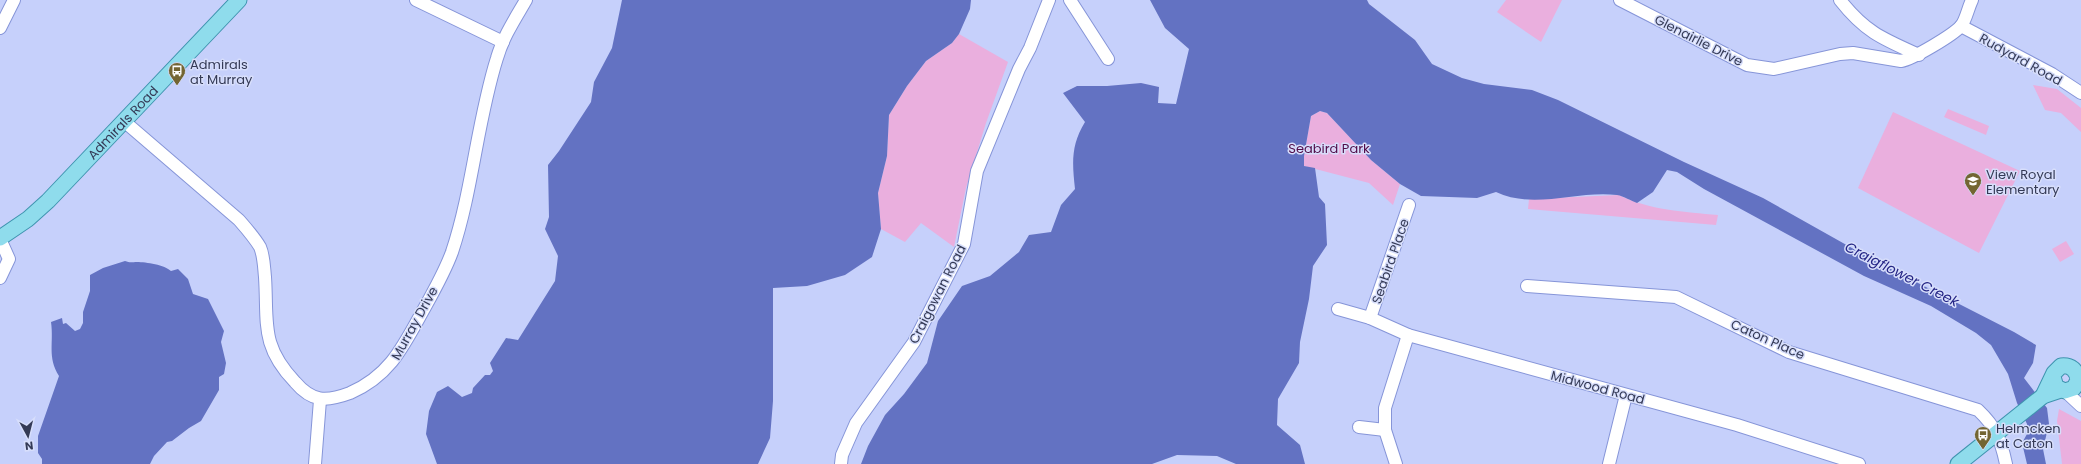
<svg xmlns="http://www.w3.org/2000/svg" width="2081" height="464" font-family="Poppins,sans-serif">
	<style>
		.green { fill: #eaafde }
		.water { fill: #6372c2 }
		.lines { fill: none; stroke-linecap: round; stroke-linejoin: round }
		.minor-casing { stroke: #8695d8; stroke-width: 14 }
		.major-casing { stroke: #3f94af; stroke-width: 17 }
		.minor { stroke: #fff; stroke-width: 12 }
		.major { stroke: #8fdcec; stroke-width: 15 }
		.labels { text-anchor: middle; stroke-width: 3; stroke-linejoin: round; paint-order: stroke }
		.street-label { font-size: 13px; fill: #343a56; stroke: #d7defb }
		.poi-label { font-size: 13px; fill: #343a56; stroke: #d7defb; text-anchor: start }
		.park-label { font-size: 13px; fill: #520c49; stroke: #d7defb }
		.water-label { font-size: 14px; font-style: italic; fill: #252686; stroke: #d7defb }
	</style>
	<rect width="100%" height="100%" fill="#c6d0fb"/>
	<!-- green -->
	<g class="green">
		<path d="M1506,0h56l-21,42 -44,-30z"/>
		<path d="M959,34l49,28 -22,61 -20,65 -12,59 -33,-24 -16,19 -24,-13 -3,-36 9,-37 2,-41 18,-29 19,-25 26,-18z"/>
		<path d="M2033,85l24,4 24,19v24l-20,-19 -16,-3z"/>
		<path d="M1948,109l41,17 -3,9 -42,-18z"/>
		<path d="M1320,111l7,2 44,47 29,24 -7,21 -24,-22 -65,-17v-10l7,-40z"/>
		<path d="M1893,112l127,59 -41,82 -121,-65z"/>
		<path d="M1619,195c30,15 66,17 99,20l-2,10 -188,-16 1,-10z"/>
		<path d="M2066,241l8,13 -14,8 -8,-13z"/>
		<path d="M2059,409l22,12v43h-19l-5,-43z"/>
	</g>
	<!-- water -->
	<g class="water">
		<path d="M622,0h349l-1,9 -11,25 -7,9 -26,18 -19,25 -18,29 -2,41 -9,37 3,36 -9,28 -27,18 -38,11 -34,2v113l-3,37 -12,26h-321l-11,-30 3,-23 8,-19 11,-6 14,11 10,-4 1,-5 12,-13h5l3,-4 -3,-8 16,-25 12,2 37,-59 3,-25 -13,-27 4,-12 -1,-52 11,-14 32,-49 3,-20 18,-34z"/>
		<path d="M1150,0h217l2,4 46,36 17,24 30,14 22,6 48,6 26,10 126,62 79,36 112,63 139,71 22,13 -3,18 -9,15 23,30 2,16 -6,25 3,15h-19l-5,-21 5,-9v-10l-10,-21 -9,-29 -17,-29 -15,-12 -45,-27 -67,-30 -160,-87 -27,-17 -10,-2 -14,22 -16,11c-6,-2 -13,-7 -20,-8 -39,-5 -83,15 -121,-3l-19,6 -56,-2 -21,-12 -29,-24 -44,-47 -7,-2 -9,5 -7,40v10l11,2 4,29 6,7 2,41 -14,21 -4,33 -9,43 -1,21 -21,36 -1,26 23,20 5,19h-69l-19,-8 -40,-1 -25,9h-291l7,-18 17,-31 19,-21 23,-31 11,-42 24,-35 28,-10 29,-24 10,-17 22,-3 10,-27 14,-16c-3,-27 -4,-44 10,-67l-22,-29 14,-7h30l34,-3 18,4 -1,16 18,1 13,-55 -24,-21z"/>
		<path d="M125,261c5,2 7,1 12,1 9,0 28,3 34,9l7,-2 10,10 5,15 15,5 16,32 -3,11 5,21 -2,11 -5,3v13l-18,31 -12,7 -17,13 -5,1 -13,14 -4,8h-108v-5l-4,-6v-17l21,-60c-12,-19 -5,-33 -8,-54l11,-4 1,6 3,-1 9,8 5,-2 3,-6v-11l7,-21v-16l13,-7z"/>
	</g>
	<g class="lines">
		<defs>
			<g id="minor">
				<path d="M416,0l87,42"/>
				<path d="M1070,0l38,59"/>
				<path d="M1620,0l127,65 27,4 66,-15 13,-1 48,8c12,-2 52,-26 60,-35 5,-6 7,-18 11,-26"/>
				<path d="M1840,0c25,32 43,39 79,55"/>
				<path d="M1961,26l91,48 29,19"/>
				<path d="M0,28l14,-28"/>
				<path d="M125,122l114,98c7,8 15,17 21,27 4,9 4,21 5,30 3,46 -5,68 30,105 17,20 31,20 55,11 37,-16 51,-42 70,-77 11,-20 24,-42 32,-64 21,-63 25,-131 45,-194 6,-21 18,-39 29,-58"/>
				<path d="M0,239l9,20 -9,19"/>
				<path d="M1527,286l149,11 113,55 189,58c18,17 23,30 28,54"/>
				<path d="M1338,309l32,9 38,17 329,90 122,39"/>
				<path d="M1370,318l39,-113"/>
				<path d="M2065,391l16,15"/>
				<path d="M1359,427l26,3"/>
				<path d="M315,464l5,-64"/>
				<path d="M841,464l1,-9 14,-32 58,-81 50,-98 13,-73 42,-102 11,-21 19,-48"/>
				<path d="M1396,464l-11,-34v-22l23,-73"/>
				<path d="M1609,464l17,-69"/>
			</g>
			<g id="major">
				<path id="s1" d="M0,238l28,-19 20,-18 191,-201"/>
				<path d="M2043,396l11,-23 7,-7c10,-1 16,4 17,14l-4,8 -9,3 -9,-4 -3,-10"/>
				<path d="M1958,464l85,-68 18,-6"/>
			</g>
		</defs>
		<!-- minor casing -->
		<use href="#minor" class="minor-casing"/>
		<!-- major casing -->
		<use href="#major" class="major-casing"/>
		<!-- minor -->
		<use href="#minor" class="minor"/>
		<!-- major -->
		<use href="#major" class="major"/>
	</g>
	<!-- icons -->
	<defs>
		<symbol id="bus-pin" viewBox="-11 -11 22 30"><path d="M0 17L-7.5 6A9.5 9.5 0 1 1 7.5 6Z" fill="#736532" stroke="#d7defb"/><path d="M-5-6H5V4H4V6H2V4H-2V6H-4V4H-5ZM-3.5-4V0h7V-4ZM-3.5 1.2v1.5H-2V1.2ZM2 1.2v1.5H3.5V1.2Z" fill="#fff"/></symbol>
		<symbol id="school-pin" viewBox="-11 -11 22 30"><path d="M0 17L-7.5 6A9.5 9.5 0 1 1 7.5 6Z" fill="#736532" stroke="#d7defb"/><path d="M0-5L7-2L0 1L-7-2ZM-4 1L0 2.5L4 1V4Q0 6-4 4Z" fill="#fff"/></symbol>
	</defs>
	<g fill-rule="evenodd">
		<use href="#bus-pin" x="167" y="61" width="20" height="27"/>
		<use href="#school-pin" x="1963" y="171" width="20" height="27"/>
		<use href="#bus-pin" x="1973" y="425" width="20" height="27"/>
	</g>
	<g class="labels">
		<!-- street labels -->
		<g class="street-label">
			<text transform="translate(1699 40) rotate(27)" y="5">Glenairlie Drive</text>
			<text transform="translate(2021 59) rotate(29)" y="5">Rudyard Road</text>
			<text dy="5" stroke="none"><textPath href="#s1" startOffset="169">Admirals Road</textPath></text>
			<text transform="translate(1390 261) rotate(-71)" y="5">Seabird Place</text>
			<text transform="translate(937 294) rotate(-63)" y="5">Craigowan Road</text>
			<text transform="translate(414 323) rotate(-61)" y="5">Murray Drive</text>
			<text transform="translate(1768 339) rotate(24)" y="5">Caton Place</text>
			<text transform="translate(1598 387) rotate(15)" y="5">Midwood Road</text>
		</g>
		<!-- poi labels -->
		<g class="poi-label">
			<text x="190" y="69">Admirals<tspan x="190" dy="15">at Murray</tspan></text>
			<text x="1986" y="179">View Royal<tspan x="1986" dy="15">Elementary</tspan></text>
			<text x="1996" y="433">Helmcken<tspan x="1996" dy="15">at Caton</tspan></text>
		</g>
		<!-- park labels -->
		<g class="park-label">
			<text x="1329" y="153">Seabird Park</text>
		</g>
		<!-- water labels -->
		<g class="water-label">
			<text transform="translate(1902 274) rotate(27)" y="5">Craigflower Creek</text>
		</g>
	</g>
	<!-- north arrow -->
	<g transform="translate(28 436) rotate(173)" stroke="#d7defb" stroke-width="3" paint-order="stroke">
	<path d="M0-3L7 15L0 10L-7 15Z" fill="#343a56"/>
	<text y="-6" font-size="11" font-weight="bold" text-anchor="middle" fill="#343a56">N</text>
	</g>
</svg>
